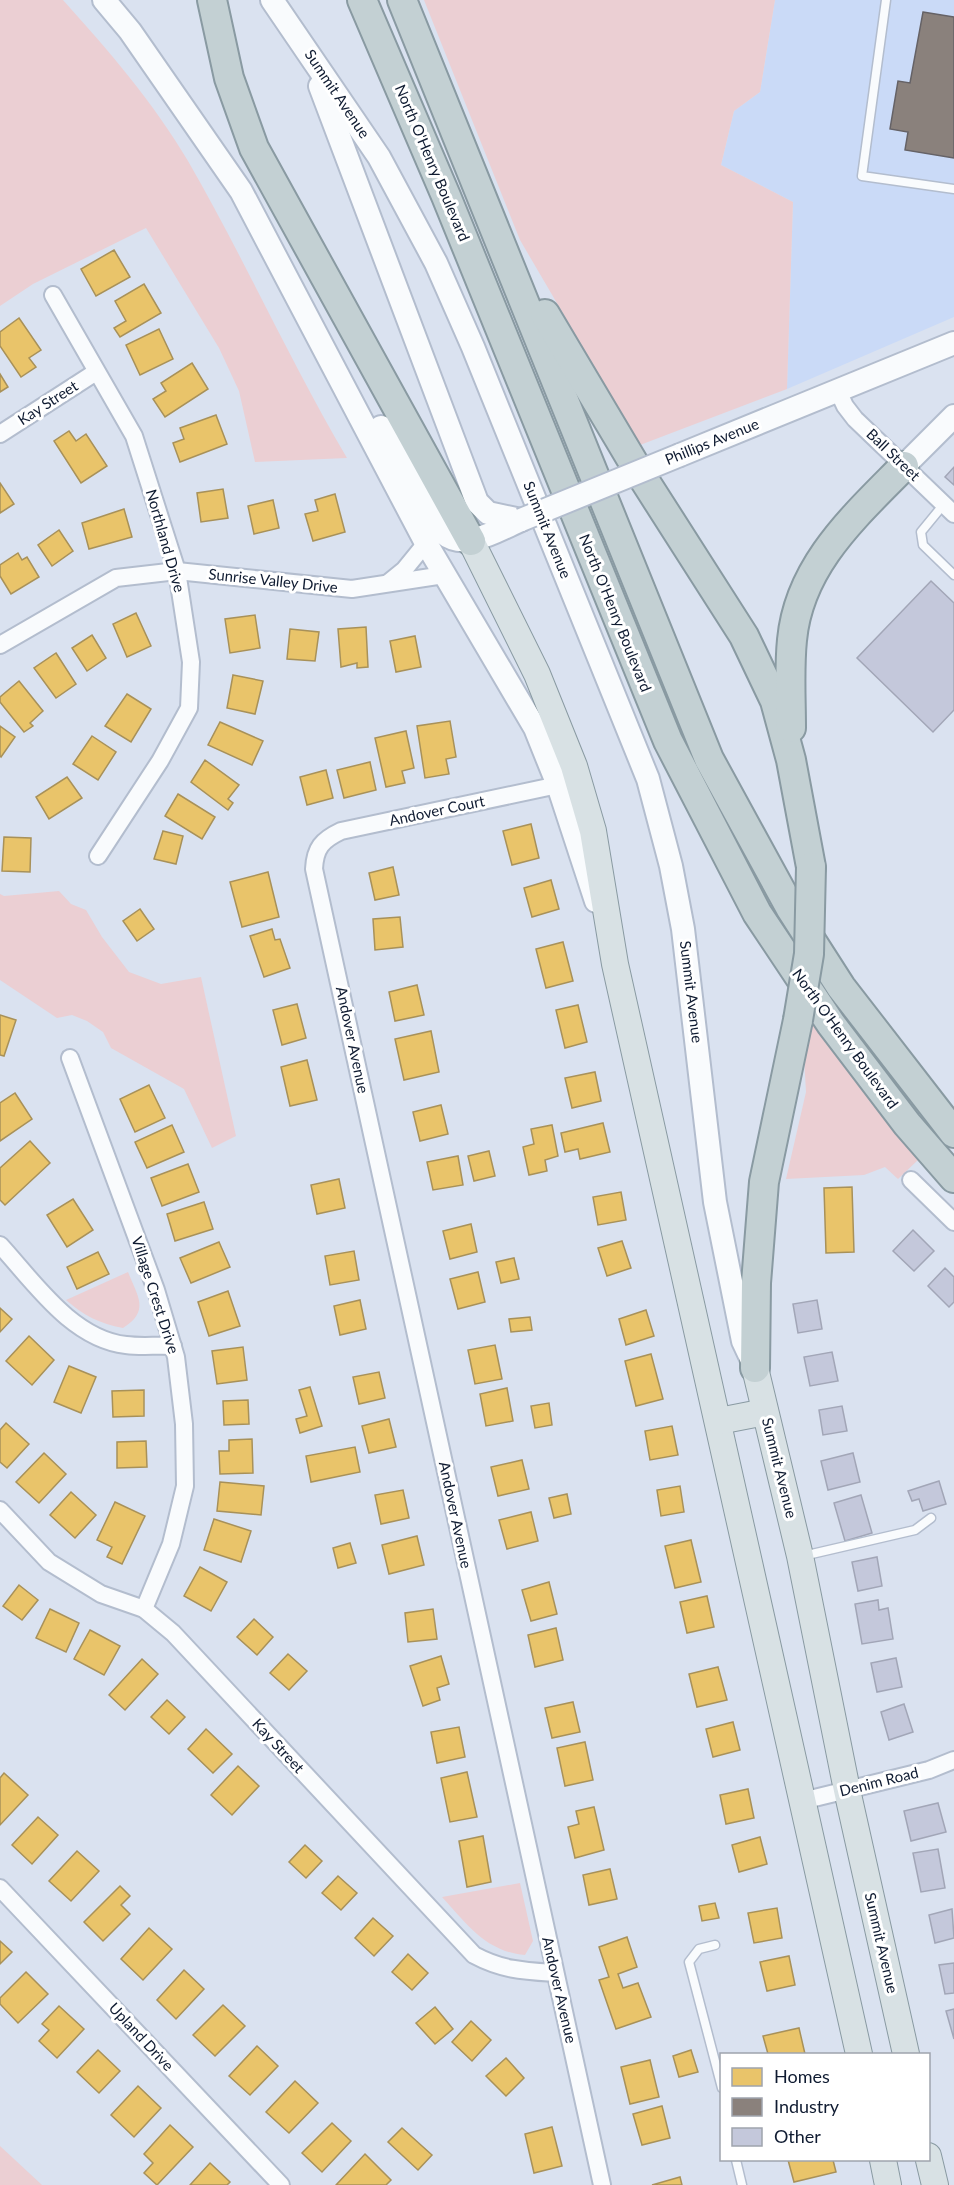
<svg xmlns="http://www.w3.org/2000/svg" width="954" height="2185" font-family="Lato,sans-serif">
	<style>
		.built { fill: #cadaf7 }
		.green { fill: #ebcfd3 }
		.homes { fill: #e9c46a; stroke: #a89159; stroke-width: 1.5 }
		.industry { fill: #8a817c; stroke: #656266; stroke-width: 1.5 }
		.building { fill: #c4c8db; stroke: #a2a6b7; stroke-width: 1.5 }
		.lines { fill: none; stroke-linecap: round; stroke-linejoin: round }
		.lane-casing { stroke: #b3bdce; stroke-width: 11 }
		.street-casing { stroke: #b3bdce; stroke-width: 20 }
		.secondary-casing { stroke: #b3bdce; stroke-width: 26 }
		.primary-casing { stroke: #899aa2; stroke-width: 28 }
		.highway-casing { stroke: #899aa2; stroke-width: 32 }
		.lane { stroke: #f9fbfd; stroke-width: 8 }
		.street { stroke: #f9fbfd; stroke-width: 16 }
		.secondary { stroke: #f9fbfd; stroke-width: 22 }
		.primary { stroke: #d8e1e4; stroke-width: 26 }
		.highway { stroke: #c3d0d3; stroke-width: 28 }
		.secondary-bridge-casing { stroke: #b3bdce; stroke-width: 26; stroke-linecap: butt }
		.highway-bridge-casing { stroke: #899aa2; stroke-width: 32; stroke-linecap: butt }
		.secondary-bridge { stroke: #f9fbfd; stroke-width: 22 }
		.highway-bridge { stroke: #c3d0d3; stroke-width: 28 }
		.labels { text-anchor: middle; stroke-width: 6; stroke-linejoin: round; paint-order: stroke }
		.street-label { font-size: 15px; fill: #0f1b31; stroke: #fff }
	</style>
	<rect width="100%" height="100%" fill="#dae2f0"/>
	<!-- built -->
	<path class="built" d="M775,0h179v317l-167,72 6,-187 -72,-37 13,-54 26,-19z"/>
	<!-- green -->
	<g class="green">
		<path d="M0,0h63c45,50 91,103 125,161 56,97 102,200 159,297l-92,4 -16,-71 -20,-43 -73,-120 -113,56 -33,22z"/>
		<path d="M424,0h351l-15,92 -26,19 -13,54 72,37 -6,187 -147,56 -120,-205z"/>
		<path d="M59,891l12,13 15,6 16,27 27,35 32,12 40,-7 35,159 -24,12 -28,-59 -73,-41 -8,-16 -16,-11 -15,-6 -15,3 -57,-38v-86l4,2z"/>
		<path d="M812,1019l107,140 -21,20 -13,-12 -21,8 -78,4 20,-87 -2,-35z"/>
		<path d="M128,1272c10,25 22,39 -5,56 -23,-4 -40,-13 -57,-28z"/>
		<path d="M520,1883l13,58 -8,14c-39,-3 -59,-32 -83,-58z"/>
		<path d="M0,2146l42,39h-42z"/>
	</g>
	<!-- homes -->
	<g class="homes">
		<path d="M114,250l16,27 -34,19 -15,-27z"/>
		<path d="M144,284l17,29 -41,24 -6,-9 12,-7 -11,-20z"/>
		<path d="M19,318l22,32 -12,8 7,9 -15,10 -21,-31v-14z"/>
		<path d="M159,329l14,30 -33,16 -14,-30z"/>
		<path d="M192,363l16,26 -43,28 -12,-18 13,-8 -5,-8z"/>
		<path d="M0,374l8,13 -8,5z"/>
		<path d="M216,415l11,29 -47,18 -7,-19 11,-4 -4,-11z"/>
		<path d="M69,431l7,10 10,-7 21,32 -26,17 -27,-42z"/>
		<path d="M0,483l14,21 -14,9z"/>
		<path d="M223,489l5,29 -27,4 -4,-29z"/>
		<path d="M335,494l10,38 -32,9 -8,-27 13,-3 -3,-11z"/>
		<path d="M273,500l6,28 -25,6 -6,-28z"/>
		<path d="M124,509l8,28 -43,12 -7,-26z"/>
		<path d="M59,530l14,21 -21,15 -14,-21z"/>
		<path d="M18,553l4,7 5,-3 12,20 -28,17 -11,-18v-11z"/>
		<path d="M136,613l15,33 -24,11 -14,-33z"/>
		<path d="M255,615l5,33 -30,5 -5,-34z"/>
		<path d="M366,627l2,40 -11,1v-5l-16,4 -3,-38z"/>
		<path d="M290,629l29,3 -4,29 -28,-2z"/>
		<path d="M92,635l14,23 -19,13 -15,-23z"/>
		<path d="M415,636l6,31 -25,5 -6,-31z"/>
		<path d="M56,653l20,31 -20,14 -22,-30z"/>
		<path d="M233,675l30,6 -8,33 -28,-6z"/>
		<path d="M19,681l24,30 -13,12 3,3 -9,6 -24,-30v-5z"/>
		<path d="M127,694l24,15 -20,33 -26,-16z"/>
		<path d="M450,721l6,36 -10,2 3,15 -24,4 -8,-52z"/>
		<path d="M220,722l43,19 -11,24 -44,-20z"/>
		<path d="M0,726l15,11 -14,20 -1,-1z"/>
		<path d="M406,731l8,37 -12,3 3,12 -19,4 -11,-49z"/>
		<path d="M92,736l24,16 -18,28 -25,-16z"/>
		<path d="M205,760l34,25 -11,14 5,4 -5,7 -37,-28z"/>
		<path d="M370,762l6,28 -32,8 -7,-28z"/>
		<path d="M326,770l7,28 -26,7 -7,-28z"/>
		<path d="M67,777l15,21 -33,21 -13,-22z"/>
		<path d="M178,794l37,23 -13,22 -37,-23z"/>
		<path d="M531,824l8,34 -27,7 -9,-34z"/>
		<path d="M163,831l20,5 -7,28 -22,-5z"/>
		<path d="M4,837l27,1 -1,34 -28,-1z"/>
		<path d="M393,867l6,28 -24,5 -6,-27z"/>
		<path d="M268,872l11,45 -37,10 -12,-45z"/>
		<path d="M551,880l8,29 -27,8 -8,-29z"/>
		<path d="M140,909l14,20 -17,12 -14,-20z"/>
		<path d="M400,917l3,30 -28,3 -2,-31z"/>
		<path d="M272,929l3,11 5,-1 10,29 -26,9 -14,-41z"/>
		<path d="M563,942l10,39 -27,7 -10,-39z"/>
		<path d="M417,985l7,30 -29,6 -6,-29z"/>
		<path d="M297,1004l9,34 -24,7 -9,-35z"/>
		<path d="M578,1005l9,37 -22,6 -9,-38z"/>
		<path d="M0,1015l16,5 -12,36 -4,-1z"/>
		<path d="M431,1031l8,41 -35,8 -9,-41z"/>
		<path d="M307,1060l10,40 -27,6 -9,-39z"/>
		<path d="M595,1072l6,29 -29,7 -7,-30z"/>
		<path d="M149,1085l16,33 -30,14 -15,-33z"/>
		<path d="M15,1093l17,26 -32,22v-38z"/>
		<path d="M441,1105l7,29 -28,7 -7,-29z"/>
		<path d="M603,1123l7,29 -30,7 -2,-10 -13,3 -4,-19z"/>
		<path d="M172,1125l12,27 -37,16 -12,-26z"/>
		<path d="M552,1125l6,31 -13,4 2,11 -18,4 -6,-28 11,-3 -3,-15z"/>
		<path d="M30,1141l20,22 -45,42 -5,-5v-32z"/>
		<path d="M489,1151l6,25 -21,5 -6,-25z"/>
		<path d="M458,1156l5,29 -30,5 -6,-28z"/>
		<path d="M188,1164l11,28 -37,14 -11,-28z"/>
		<path d="M339,1179l6,29 -28,6 -6,-29z"/>
		<path d="M852,1187l2,65 -28,1 -2,-65z"/>
		<path d="M621,1192l5,28 -28,5 -5,-28z"/>
		<path d="M73,1199l20,31 -26,17 -20,-32z"/>
		<path d="M204,1202l9,27 -38,12 -8,-27z"/>
		<path d="M471,1224l6,28 -27,7 -7,-28z"/>
		<path d="M622,1241l9,27 -24,8 -9,-28z"/>
		<path d="M219,1242l11,25 -39,16 -11,-25z"/>
		<path d="M354,1251l5,29 -29,5 -5,-29z"/>
		<path d="M98,1252l11,22 -32,15 -10,-22z"/>
		<path d="M514,1258l5,21 -18,4 -5,-21z"/>
		<path d="M478,1272l7,30 -27,7 -8,-30z"/>
		<path d="M228,1291l12,35 -31,10 -11,-34z"/>
		<path d="M360,1300l6,29 -26,6 -6,-29z"/>
		<path d="M0,1308l12,11 -12,13z"/>
		<path d="M646,1310l8,26 -28,9 -7,-26z"/>
		<path d="M530,1317l2,13 -21,2 -2,-13z"/>
		<path d="M29,1336l25,24 -22,25 -26,-24z"/>
		<path d="M495,1345l7,34 -27,5 -7,-34z"/>
		<path d="M243,1347l4,33 -30,4 -5,-33z"/>
		<path d="M651,1354l12,45 -27,7 -11,-45z"/>
		<path d="M69,1366l27,11 -15,36 -27,-11z"/>
		<path d="M379,1372l6,26 -26,6 -6,-27z"/>
		<path d="M310,1387l12,39 -22,7 -4,-14 11,-3 -8,-26z"/>
		<path d="M507,1388l6,33 -27,5 -6,-32z"/>
		<path d="M144,1390v26l-31,1 -1,-26z"/>
		<path d="M248,1400l1,24 -25,1 -1,-24z"/>
		<path d="M549,1403l3,22 -17,3 -4,-22z"/>
		<path d="M389,1419l7,28 -27,6 -7,-27z"/>
		<path d="M6,1423l23,21 -22,24 -7,-6v-32z"/>
		<path d="M672,1426l6,29 -28,5 -5,-29z"/>
		<path d="M252,1439l1,34 -33,1 -1,-23h10v-11z"/>
		<path d="M146,1441l1,26 -30,1v-26z"/>
		<path d="M355,1447l5,25 -49,10 -5,-26z"/>
		<path d="M44,1453l22,21 -27,29 -23,-21z"/>
		<path d="M522,1460l7,29 -31,7 -7,-29z"/>
		<path d="M220,1482l44,4 -3,29 -44,-4z"/>
		<path d="M680,1486l4,26 -23,4 -4,-26z"/>
		<path d="M403,1490l6,28 -28,6 -6,-29z"/>
		<path d="M71,1492l25,23 -21,23 -25,-23z"/>
		<path d="M567,1494l4,20 -17,4 -5,-20z"/>
		<path d="M115,1502l30,14 -23,48 -15,-7 5,-10 -15,-7z"/>
		<path d="M531,1512l7,29 -31,8 -8,-29z"/>
		<path d="M214,1519l37,12 -10,31 -37,-12z"/>
		<path d="M417,1536l7,29 -35,9 -7,-29z"/>
		<path d="M691,1540l10,42 -26,6 -10,-42z"/>
		<path d="M350,1543l6,20 -18,5 -5,-20z"/>
		<path d="M200,1567l27,15 -16,29 -27,-15z"/>
		<path d="M549,1582l8,32 -26,7 -9,-31z"/>
		<path d="M19,1585l19,15 -16,20 -19,-14z"/>
		<path d="M707,1596l7,31 -27,6 -7,-31z"/>
		<path d="M50,1609l29,14 -13,29 -30,-14z"/>
		<path d="M433,1609l4,30 -29,3 -3,-29z"/>
		<path d="M254,1619l19,18 -16,18 -20,-18z"/>
		<path d="M556,1628l7,32 -28,7 -7,-32z"/>
		<path d="M90,1630l30,16 -16,29 -30,-16z"/>
		<path d="M288,1654l19,17 -18,19 -19,-17z"/>
		<path d="M441,1656l8,28 -12,4 3,12 -17,6 -13,-40z"/>
		<path d="M142,1659l16,15 -33,36 -16,-15z"/>
		<path d="M718,1667l9,33 -30,7 -8,-33z"/>
		<path d="M167,1700l18,17 -16,17 -18,-17z"/>
		<path d="M573,1702l7,30 -28,6 -7,-30z"/>
		<path d="M733,1722l7,28 -27,7 -7,-28z"/>
		<path d="M459,1727l6,30 -28,6 -6,-31z"/>
		<path d="M206,1729l26,25 -19,19 -25,-24z"/>
		<path d="M585,1742l8,38 -28,6 -8,-38z"/>
		<path d="M238,1766l21,20 -27,29 -21,-20z"/>
		<path d="M467,1772l10,45 -27,5 -9,-44z"/>
		<path d="M4,1773l24,22 -28,30v-47z"/>
		<path d="M748,1789l6,29 -28,6 -6,-29z"/>
		<path d="M594,1807l10,43 -29,8 -7,-31 11,-3 -3,-13z"/>
		<path d="M38,1817l20,18 -26,29 -20,-19z"/>
		<path d="M483,1836l8,46 -24,5 -8,-46z"/>
		<path d="M760,1837l7,27 -28,8 -7,-27z"/>
		<path d="M305,1845l17,16 -16,17 -17,-16z"/>
		<path d="M77,1851l22,20 -28,30 -22,-20z"/>
		<path d="M610,1869l7,30 -28,6 -6,-30z"/>
		<path d="M338,1876l19,17 -16,17 -19,-17z"/>
		<path d="M120,1886l10,10 -9,9 9,9 -27,27 -19,-19z"/>
		<path d="M715,1903l4,15 -17,3 -3,-15z"/>
		<path d="M777,1908l5,30 -28,5 -6,-30z"/>
		<path d="M373,1918l20,18 -19,20 -19,-18z"/>
		<path d="M149,1928l23,21 -29,31 -22,-21z"/>
		<path d="M627,1937l10,30 -19,7 5,14 15,-5 13,34 -35,12 -17,-49 10,-3 -10,-30z"/>
		<path d="M0,1941l12,11 -12,12z"/>
		<path d="M408,1954l20,19 -16,17 -20,-18z"/>
		<path d="M789,1956l6,29 -28,6 -7,-29z"/>
		<path d="M184,1970l20,19 -28,30 -19,-19z"/>
		<path d="M26,1972l22,22 -30,29 -18,-19v-6z"/>
		<path d="M223,2005l22,21 -30,30 -22,-21z"/>
		<path d="M59,2006l25,23 -27,29 -18,-17 10,-11 -7,-6z"/>
		<path d="M435,2007l18,22 -18,15 -19,-21z"/>
		<path d="M471,2021l20,19 -19,21 -20,-19z"/>
		<path d="M799,2028l6,26h-37l-5,-18z"/>
		<path d="M257,2046l21,20 -28,29 -21,-19z"/>
		<path d="M98,2050l22,21 -21,22 -22,-21z"/>
		<path d="M691,2050l7,22 -19,5 -6,-21z"/>
		<path d="M506,2058l18,20 -18,18 -20,-20z"/>
		<path d="M650,2060l9,37 -29,7 -9,-37z"/>
		<path d="M295,2081l23,22 -29,30 -23,-21z"/>
		<path d="M138,2086l23,22 -27,29 -23,-22z"/>
		<path d="M662,2106l8,32 -28,7 -9,-31z"/>
		<path d="M332,2123l19,18 -29,31 -20,-19z"/>
		<path d="M170,2125l23,22 -36,38 -13,-12 9,-10 -9,-9z"/>
		<path d="M552,2127l10,39 -28,7 -9,-39z"/>
		<path d="M402,2128l30,27 -14,15 -30,-28z"/>
		<path d="M365,2154l26,26 -5,5h-50z"/>
		<path d="M788,2160h45l3,12 -42,10z"/>
		<path d="M210,2163l20,19 -3,3h-37z"/>
		<path d="M680,2177l2,8h-30z"/>
	</g>
	<!-- industry -->
	<path class="industry" d="M923,12l31,5v141l-49,-8 3,-18 -18,-3 8,-48 12,2z"/>
	<!-- building -->
	<g class="building">
		<path d="M954,467v18l-9,-8z"/>
		<path d="M931,581l23,22v107l-21,22 -76,-74z"/>
		<path d="M913,1230l21,21 -20,20 -21,-20z"/>
		<path d="M945,1268l9,9v25l-5,5 -21,-21z"/>
		<path d="M817,1300l5,29 -24,4 -5,-29z"/>
		<path d="M832,1352l6,29 -28,5 -6,-29z"/>
		<path d="M842,1406l5,25 -24,4 -4,-25z"/>
		<path d="M853,1453l7,29 -32,8 -7,-29z"/>
		<path d="M939,1481l7,23 -23,7 -4,-12 -7,2 -4,-10z"/>
		<path d="M861,1495l11,38 -27,8 -11,-38z"/>
		<path d="M877,1557l5,29 -24,5 -6,-29z"/>
		<path d="M878,1600l1,10 9,-2 5,31 -31,5 -7,-40z"/>
		<path d="M896,1658l6,29 -25,5 -6,-29z"/>
		<path d="M904,1704l9,28 -24,8 -8,-28z"/>
		<path d="M938,1803l8,29 -35,9 -7,-30z"/>
		<path d="M938,1849l7,39 -24,4 -8,-39z"/>
		<path d="M952,1909l2,29 -19,5 -6,-28z"/>
		<path d="M954,1963v30l-9,1 -6,-29z"/>
		<path d="M954,2009v30l-8,-28z"/>
	</g>
	<g class="lines">
		<defs>
			<g id="lane">
				<path d="M886,0l-24,176 92,13"/>
				<path d="M944,504l-23,28 2,13 31,30"/>
				<path d="M803,1556l112,-26 16,-12"/>
				<path d="M715,1945l-16,4 -10,13 33,126"/>
				<path d="M736,2160l6,25"/>
			</g>
			<g id="street">
				<path d="M53,295l81,141 43,135 14,91 -2,46 -29,53 -62,95"/>
				<path d="M838,391l7,15 10,13 99,95"/>
				<path d="M0,434l96,-62"/>
				<path d="M388,583l16,-13 22,-27"/>
				<path d="M0,645l116,-67 61,-7 175,18 92,-14"/>
				<path d="M558,785l-217,46c-19,9 -26,17 -27,38l288,1316"/>
				<path d="M70,1058l86,232 20,67 8,67 1,62 -14,58 -27,65"/>
				<path d="M911,1180l43,42"/>
				<path d="M0,1245c34,37 72,94 126,100 15,2 31,0 47,1"/>
				<path d="M0,1510l49,52 52,32 43,15 29,24 301,322c28,15 49,16 80,18"/>
				<path d="M802,1801l127,-31 25,-10"/>
				<path d="M0,1888l281,297"/>
			</g>
			<g id="secondary">
				<path d="M104,0l26,31 111,160 185,352 109,185 23,57 38,116"/>
				<path d="M272,0l107,157 57,106 37,84 175,432 23,87 12,63 32,273 28,139 8,17"/>
				<path d="M320,86l157,416 11,11 33,7"/>
				<path d="M381,427l62,106c22,19 55,-3 78,-13"/>
				<path d="M680,455l274,-112"/>
				<path d="M904,466l50,-50"/>
			</g>
			<g id="primary">
				<path d="M471,541l66,133 37,92 19,65 22,133 244,1090"/>
				<path d="M755,1368l45,188 47,234 59,264"/>
				<path d="M719,1421l46,-9"/>
				<path d="M928,2156l7,29"/>
				<path d="M883,2160l5,25"/>
			</g>
			<g id="highway">
				<path d="M212,0l17,78 25,70 217,393"/>
				<path d="M362,0l84,196 222,545 89,172 74,111 76,100 47,54"/>
				<path d="M402,0l307,759 82,150 50,78 113,146"/>
				<path d="M545,314l91,153 108,169 31,65 16,59 20,107"/>
				<path d="M791,728c0,-29 -2,-59 1,-88 7,-75 63,-124 112,-174"/>
				<path d="M755,1368l1,-85 8,-101 34,-162"/>
			</g>
		</defs>
		<!-- lane casing -->
		<use href="#lane" class="lane-casing"/>
		<!-- street casing -->
		<use href="#street" class="street-casing"/>
		<!-- secondary casing -->
		<use href="#secondary" class="secondary-casing"/>
		<!-- primary casing -->
		<use href="#primary" class="primary-casing"/>
		<!-- highway casing -->
		<use href="#highway" class="highway-casing"/>
		<!-- lane -->
		<use href="#lane" class="lane"/>
		<!-- street -->
		<use href="#street" class="street"/>
		<!-- secondary -->
		<use href="#secondary" class="secondary"/>
		<!-- primary -->
		<use href="#primary" class="primary"/>
		<!-- highway -->
		<use href="#highway" class="highway"/>
		<defs>
			<path id="secondary-bridge" d="M521,520l159,-65"/>
			<path id="highway-bridge" d="M798,1020l11,-66 2,-87"/>
		</defs>
		<!-- secondary-bridge casing -->
		<use href="#secondary-bridge" class="secondary-bridge-casing"/>
		<!-- highway-bridge casing -->
		<use href="#highway-bridge" class="highway-bridge-casing"/>
		<!-- secondary-bridge -->
		<use href="#secondary-bridge" class="secondary-bridge"/>
		<!-- highway-bridge -->
		<use href="#highway-bridge" class="highway-bridge"/>
	</g>
	<g class="labels">
		<!-- street labels -->
		<g class="street-label">
			<text transform="translate(337 94) rotate(56)" y="5">Summit Avenue</text>
			<text transform="translate(432 163) rotate(67)" y="5">North O'Henry Boulevard</text>
			<text transform="translate(48 403) rotate(-33)" y="5">Kay Street</text>
			<text transform="translate(712 442) rotate(-22)" y="5">Phillips Avenue</text>
			<text transform="translate(893 455) rotate(44)" y="5">Ball Street</text>
			<text transform="translate(547 530) rotate(68)" y="5">Summit Avenue</text>
			<text transform="translate(165 541) rotate(74)" y="5">Northland Drive</text>
			<text transform="translate(273 581) rotate(6)" y="5">Sunrise Valley Drive</text>
			<text transform="translate(615 613) rotate(68)" y="5">North O'Henry Boulevard</text>
			<text transform="translate(437 811) rotate(-12)" y="5">Andover Court</text>
			<text transform="translate(691 992) rotate(83)" y="5">Summit Avenue</text>
			<text transform="translate(845 1039) rotate(54)" y="5">North O'Henry Boulevard</text>
			<text transform="translate(352 1040) rotate(78)" y="5">Andover Avenue</text>
			<text transform="translate(155 1295) rotate(72)" y="5">Village Crest Drive</text>
			<text transform="translate(779 1468) rotate(76)" y="5">Summit Avenue</text>
			<text transform="translate(455 1515) rotate(78)" y="5">Andover Avenue</text>
			<text transform="translate(278 1746) rotate(47)" y="5">Kay Street</text>
			<text transform="translate(879 1782) rotate(-14)" y="5">Denim Road</text>
			<text transform="translate(881 1943) rotate(77)" y="5">Summit Avenue</text>
			<text transform="translate(559 1990) rotate(77)" y="5">Andover Avenue</text>
			<text transform="translate(141 2037) rotate(47)" y="5">Upland Drive</text>
		</g>
	</g>
	<!-- legend -->
	<rect x="720" y="2053" width="210" height="108" fill="#ffffff" stroke="#9fa4ad" stroke-width="1.5"/>
	<rect x="732" y="2068" width="30" height="18" fill="#e9c46a" stroke="#9fa4ad" stroke-width="1.5"/>
	<text x="774" y="2083" font-size="18" fill="#0f1b31">Homes</text>
	<rect x="732" y="2098" width="30" height="18" fill="#8a817c" stroke="#9fa4ad" stroke-width="1.5"/>
	<text x="774" y="2113" font-size="18" fill="#0f1b31">Industry</text>
	<rect x="732" y="2128" width="30" height="18" fill="#c4c8db" stroke="#9fa4ad" stroke-width="1.5"/>
	<text x="774" y="2143" font-size="18" fill="#0f1b31">Other</text>
</svg>
